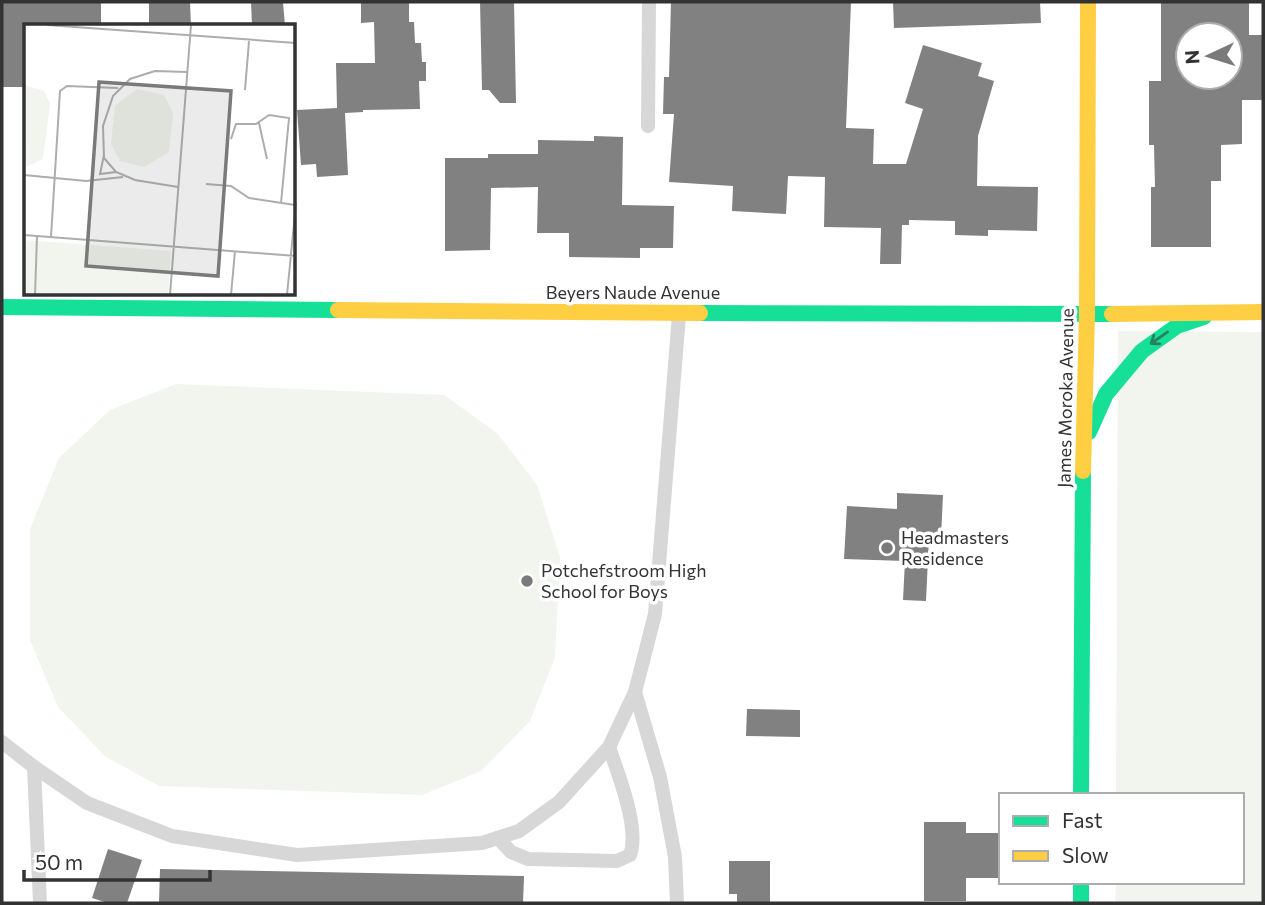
<svg xmlns="http://www.w3.org/2000/svg" width="1265" height="905" font-family="Commissioner,sans-serif">
	<style>
		.green { fill: #f1f5ed }
		.building { fill: #818181; fill-rule: evenodd }
		.lines { fill: none; stroke-linecap: round; stroke-linejoin: round }
		.lane { stroke: #d7d7d7; stroke-width: 14 }
		.fast { stroke: #16e098; stroke-width: 16 }
		.slow { stroke: #ffcf43; stroke-width: 16 }
		.oneway { stroke: #268160 }
		.poi-dot { fill: #7a7a7a; stroke: #fff; stroke-width: 2.5 }
		.labels { text-anchor: middle; stroke-width: 7; stroke-linejoin: round; paint-order: stroke }
		.street-label { font-size: 18px; fill: #333; stroke: #fff }
		.poi-label { font-size: 18px; fill: #333; stroke: #fff; text-anchor: start }
		.inset-road { fill: none; stroke: #adadad; stroke-width: 2 }
		.view { fill: #7a7a7a; fill-opacity: 0.15; stroke: #7a7a7a; stroke-width: 3.5 }
		.inset-edge { fill: none; stroke: #333; stroke-width: 3.5 }
	</style>
	<rect width="100%" height="100%" fill="#fff"/>
	<!-- green -->
	<g class="green">
		<path d="M1118,331l145,1v571h-148l1,-21h126v-87h-126z"/>
		<path d="M176,384l268,11 53,38 40,52 23,72 -5,100 -25,64 -49,50 -59,24 -263,-9 -53,-29 -48,-50 -28,-67v-111l29,-71 51,-48z"/>
	</g>
	<!-- building -->
	<g class="building">
		<path d="M2,2h99v24h-75v61h-24z"/>
		<path d="M149,2h41l1,24h-42z"/>
		<path d="M251,2h32l2,24h-33z"/>
		<path d="M361,2h48v20h5l1,21h6l1,19h4v19h-7l1,28 -57,1v2l-18,1 3,62 -31,2 -1,-13 -15,1 -4,-55 40,-2 -1,-45h39l-1,-41 -13,1z"/>
		<path d="M480,2h34l2,101h-16l-11,-13h-7z"/>
		<path d="M671,2h180l-5,126 28,1 -1,35h33l17,-55 -18,-6 18,-58 59,18 -4,13 16,5 -16,55 -1,50 61,1 -1,44 -49,-1v6l-33,-1v-14l-46,-1v5h-7l-1,39h-21l1,-36 -57,-1 1,-50 -37,-1 -2,38 -54,-3 1,-25 -64,-4 5,-68h-11l1,-37h5z"/>
		<path d="M893,2h147l1,21 -147,5z"/>
		<path d="M1161,2h88v33h14v65h-21v44l-21,1v36h-10v66h-60v-60h4l-1,-42h-5v-64h12zM1188,35h42v42h-42z"/>
		<path d="M594,136l29,1 -1,68 52,1 -1,42h-33v10l-71,-1v-24h-32l1,-46 -47,1 -1,62 -45,1v-93h43v-4h50v-14l56,1z"/>
		<path d="M897,493l46,2 -2,43 -12,-1 -3,64 -23,-1 2,-39 -61,-2 3,-53 50,3z"/>
		<path d="M747,709l53,1v27l-54,-1z"/>
		<path d="M924,822h42v11h35v45h-35v23h-42z"/>
		<path d="M108,849l34,11 -15,43h-19l-16,-5z"/>
		<path d="M729,861h41v42h-33v-9h-8z"/>
		<path d="M160,869l364,7 -1,27h-364z"/>
	</g>
	<g class="lines">
		<!-- lane -->
		<g class="lane">
			<path d="M648,126l1,-124"/>
			<path d="M635,692l25,85 15,80 2,46"/>
			<path d="M2,742l32,25 53,36 85,33 125,19 185,-12 37,-12 40,-29 50,-55 26,-55 20,-78 24,-299"/>
			<path d="M34,767l6,136"/>
			<path d="M498,838l13,14 17,7 89,2 13,-6c10,-27 -12,-81 -21,-108"/>
		</g>
		<!-- fast -->
		<g class="fast">
			<path d="M2,307l336,3"/>
			<path d="M700,313l412,1"/>
			<path d="M1089,432l17,-38 36,-43 35,-25 27,-9"/>
			<path d="M1081,795l2,-324"/>
			<path d="M1081,882v21"/>
		</g>
		<!-- slow -->
		<g class="slow">
			<path d="M338,310l362,3"/>
			<path d="M1112,314l151,-2"/>
			<path d="M1083,471l4,-157 1,-312"/>
		</g>
	</g>
	<!-- one-way arrows -->
	<defs><path id="oneway-shaft" d="M-6 0H5M1.5-3L5.5 0L1.5 3" fill="none" stroke-width="1.6" stroke-linecap="round" stroke-linejoin="round" transform="scale(1.75)"/></defs>
	<use class="oneway" href="#oneway-shaft" transform="translate(1159 338) rotate(145)"/>
	<!-- markers -->
	<g class="poi-dot">
		<circle cx="887" cy="548" r="7"/>
		<circle cx="527" cy="581" r="7"/>
	</g>
	<g class="labels">
		<!-- street labels -->
		<g class="street-label">
			<text x="633" y="299">Beyers Naude Avenue</text>
			<text transform="translate(1066 398) rotate(-89)" y="6">James Moroka Avenue</text>
		</g>
		<!-- poi labels -->
		<g class="poi-label">
			<text x="901" y="544">Headmasters<tspan x="901" dy="21">Residence</tspan></text>
			<text x="541" y="577">Potchefstroom High<tspan x="541" dy="21">School for Boys</tspan></text>
		</g>
	</g>
	<!-- overview -->
	<g transform="translate(24 24)">
		<rect width="271" height="271" fill="#fff"/>
		<path d="M0,61l20,6 6,13 -7,55 -17,8zM113,65l27,6 9,18 -4,39 -25,15 -24,-6 -9,-17 4,-38zM0,216l147,11 -3,44h-144z" fill="#f1f5ed"/>
		<path class="inset-road" d="M23,1l249,18M221,66l4,-49M235,99l8,36M207,115l5,-15h20l13,-9 20,3 -8,85M80,131l-4,19 16,-2M0,151l62,6 37,-4M182,160l25,2 18,12 46,7M154,163l-43,-7 -19,-8 -12,-14 -1,-32 10,-30 17,-17 25,-8 32,1M0,211l272,21M27,213l9,-146 7,-5 51,2M11,271l2,-59M146,271l21,-270M207,271l4,-44M263,271l9,-92"/>
		<path class="view" d="M75,58l132,9 -13,185 -132,-10z"/>
		<rect width="271" height="271" class="inset-edge"/>
	</g>
	<!-- border -->
	<rect width="1265" height="905" fill="none" stroke="#333333" stroke-width="7"/>
	<!-- legend -->
	<rect x="999" y="793" width="245" height="91" fill="#ffffff" stroke="#adadad" stroke-width="2"/>
	<rect x="1013" y="816" width="35" height="10" fill="#16e098" stroke="#adadad" stroke-width="2"/>
	<text x="1062" y="828" font-size="21" fill="#333333">Fast</text>
	<rect x="1013" y="851" width="35" height="10" fill="#ffcf43" stroke="#adadad" stroke-width="2"/>
	<text x="1062" y="863" font-size="21" fill="#333333">Slow</text>
	<!-- north arrow -->
	<g transform="translate(1209 56) rotate(266)"><circle r="33" fill="#ffffff" stroke="#adadad" stroke-width="2"/>
	<path d="M0-5L12 26L0 18L-12 26Z" fill="#7a7a7a"/>
	<text y="-10" font-size="19" font-weight="bold" text-anchor="middle" fill="#333333">N</text>
	</g>
	<!-- scale -->
	<path d="M24 870v10h186v-10" fill="none" stroke="#333333" stroke-width="3.5"/>
	<text x="35" y="870" font-size="21" fill="#333333" stroke="#ffffff" stroke-width="5" paint-order="stroke">50 m</text>
</svg>
